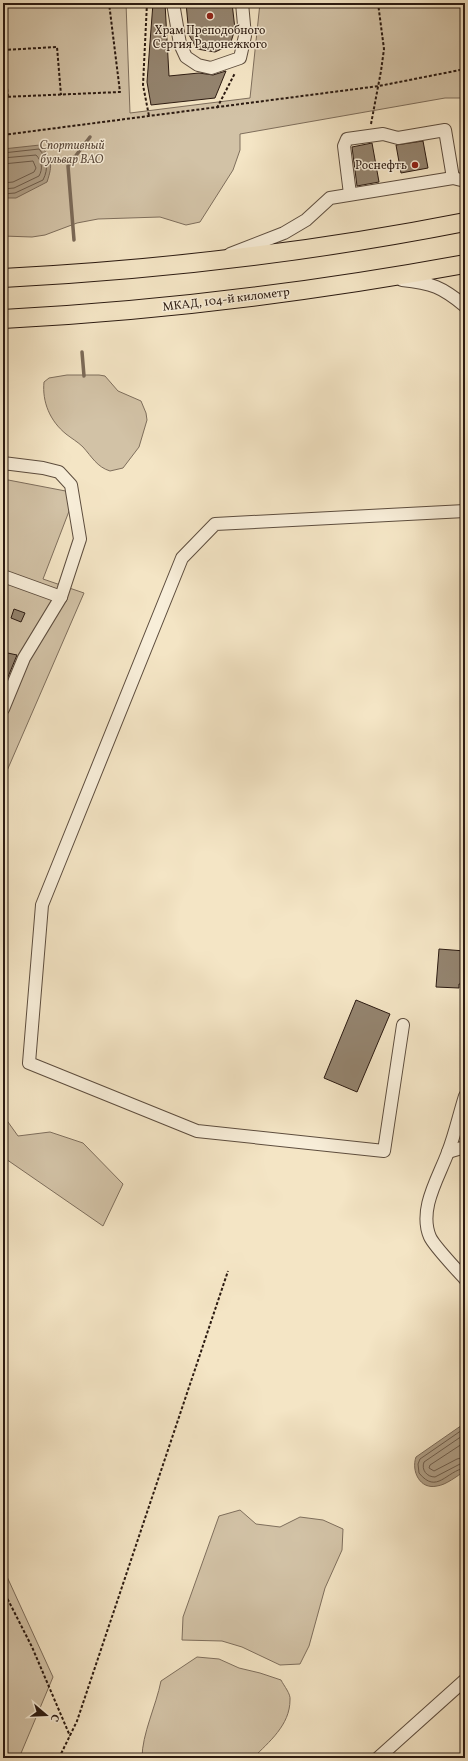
<svg xmlns="http://www.w3.org/2000/svg" width="468" height="1761" font-family="Vollkorn,serif">
	<style>
		.green { fill: #d2c2a6; stroke: #7e6e5c }
		.water { fill: #b0a088; stroke: #7b6a58 }
		.lines { fill: none; stroke-linecap: round; stroke-linejoin: round }
		.shore { stroke: #6e5d4c; stroke-width: 1 }
		.stream { stroke: #7b6a58; stroke-width: 3.5 }
		.building { fill: #94846f; stroke: #2b1a11 }
		.minor-casing { stroke: #5d4d3e; stroke-width: 14 }
		.highway-casing { stroke: #2b1a11; stroke-width: 20 }
		.path { stroke: #2b1a11; stroke-width: 2; stroke-dasharray: 3 2; stroke-linecap: butt }
		.minor { stroke: #f8eed9; stroke-width: 12 }
		.highway { stroke: #f4e5c5; stroke-width: 18 }
		.poi-dot { fill: #8f2418; stroke: #f8eed9; stroke-width: 1.5 }
		.labels { text-anchor: middle; stroke-width: 3; stroke-linejoin: round; paint-order: stroke }
		.poi-label { font-size: 12px; fill: #2b1a11; stroke: #f8eed9 }
		.park-label { font-size: 12px; font-style: italic; fill: #5d4c3e; stroke: #f8eed9 }
		.street-label { font-size: 12px; fill: #2b1a11; stroke: #f8eed9 }
	</style>
	<rect width="100%" height="100%" fill="#f4e5c5"/>
	<filter id="stains"><feTurbulence type="fractalNoise" baseFrequency=".005" numOctaves="4"/><feColorMatrix values="0 0 0 0 .2 0 0 0 0 .09 0 0 0 0 .02 0 0 0 .5 -.17"/></filter>
	<radialGradient id="worn" r=".72"><stop offset=".6" stop-color="#630" stop-opacity="0"/><stop offset="1" stop-color="#630" stop-opacity=".3"/></radialGradient>
	<!-- green -->
	<g class="green">
		<path d="M3,3h123l4,110 120,-15 10,-95h205v95h-20l-205,36v16l-7,20 -33,52 -14,3 -26,-8 -62,2 -21,4 -32,12 -13,2 -29,-1z"/>
		<path d="M67,375h32l6,1 13,15 23,10 5,12 1,7 -8,27 -16,21 -13,3c-13,-4 -18,-14 -27,-24 -5,-5 -12,-9 -17,-13 -16,-13 -24,-32 -22,-52l5,-4z"/>
		<path d="M3,479l73,14 -33,86 41,14 -81,187z"/>
		<path d="M3,1115l15,21 32,-4 33,11 40,41 -20,42 -100,-69z"/>
		<path d="M240,1510l16,14 24,3 20,-10 23,3 20,9 -1,21 -17,38 -16,58 -9,18 -20,1 -38,-18 -20,-6 -40,-1 1,-23 36,-101z"/>
		<path d="M3,1568l50,109 -34,81h-16z"/>
		<path d="M197,1657l22,2 20,9 21,5 21,7c3,6 10,14 9,20 0,25 -21,42 -37,58h-111c0,-24 14,-52 19,-77z"/>
	</g>
	<!-- water -->
	<g class="water">
		<path d="M40,145c12,14 13,19 7,37l-31,16h-13v-49z"/>
		<path d="M465,1423v48c-8,5 -19,14 -28,15 -17,4 -26,-15 -21,-29z"/>
	</g>
	<g class="lines">
		<!-- shore -->
		<g class="shore">
			<path d="M3,153l36,-4c8,9 10,19 4,31l-28,13 -12,1"/>
			<path d="M3,158l33,-3c6,6 7,14 3,21l-25,12 -11,1"/>
			<path d="M3,164l30,-3 3,7 -2,4 -21,10 -10,1"/>
			<path d="M465,1428l-45,31 -2,5 1,9c18,22 27,-2 46,-5"/>
			<path d="M465,1434l-41,28c-3,8 3,15 11,15l25,-13 5,-1"/>
			<path d="M465,1442l-35,23 -1,3 5,3 23,-12 8,-2"/>
		</g>
		<!-- stream -->
		<g class="stream">
			<path d="M74,240l-6,-74 22,-29"/>
			<path d="M82,352l2,24"/>
		</g>
	</g>
	<!-- building -->
	<g class="building">
		<path d="M153,3h12l4,73 30,-3 14,2 13,-4 -11,27 -64,7 -4,-23z"/>
		<path d="M186,3h46l3,26 -5,16 -15,7 -18,-3 -8,-14z"/>
		<path d="M423,141l5,27 -27,5 -5,-28z"/>
		<path d="M372,143l7,39 -22,4 -5,-39z"/>
		<path d="M14,609l11,4 -4,9 -10,-4z"/>
		<path d="M3,652l14,3 -14,34z"/>
		<path d="M439,949l26,2v29l-2,-1 -1,5h-3v4l-23,-1z"/>
		<path d="M356,1000l34,14 -33,78 -33,-14z"/>
	</g>
	<g class="lines">
		<defs>
			<g id="minor">
				<path d="M173,3l7,41 6,13 12,8 13,3 29,-10 5,-22 -3,-33"/>
				<path d="M350,194l-6,-48 3,-7 36,-5 15,4 47,-8 8,48"/>
				<path d="M230,254l54,-21 22,-13 24,-22 123,-20 12,3"/>
				<path d="M402,280c30,3 40,7 63,26"/>
				<path d="M3,463l40,5 16,4 12,13 9,54 -19,58 -37,61 -21,51"/>
				<path d="M3,576l58,21"/>
				<path d="M403,1025l-19,126 -187,-20 -168,-68 13,-158 140,-347 33,-34 250,-13"/>
				<path d="M465,1096c-6,19 -10,38 -17,56 -9,25 -30,57 -18,85 4,9 27,33 35,42"/>
				<path d="M448,1152l17,-5"/>
				<path d="M378,1758l87,-78"/>
			</g>
			<g id="highway">
				<path d="M3,278c155,-8 310,-26 462,-56"/>
				<path d="M3,319c155,-8 309,-27 462,-55"/>
			</g>
		</defs>
		<!-- minor casing -->
		<use href="#minor" class="minor-casing"/>
		<!-- highway casing -->
		<use href="#highway" class="highway-casing"/>
		<!-- path -->
		<g class="path">
			<path d="M147,3l-4,82 6,31"/>
			<path d="M3,49l5,48"/>
			<path d="M3,50l54,-3 4,48"/>
			<path d="M3,97l117,-5 -11,-89"/>
			<path d="M217,108l18,-35"/>
			<path d="M371,124l10,-53 3,-22 -6,-46"/>
			<path d="M3,135l376,-49 86,-17"/>
			<path d="M3,1590l29,57 38,89"/>
			<path d="M59,1758l18,-37 151,-450"/>
		</g>
		<!-- minor -->
		<use href="#minor" class="minor"/>
		<!-- highway -->
		<use href="#highway" class="highway"/>
	</g>
	<!-- markers -->
	<g class="poi-dot">
		<circle cx="210" cy="16" r="4"/>
		<circle cx="415" cy="165" r="4"/>
	</g>
	<g class="labels">
		<!-- poi labels -->
		<g class="poi-label">
			<text x="210" y="34">Храм Преподобного<tspan x="210" dy="14">Сергия Радонежкого</tspan></text>
			<text x="407" y="169" text-anchor="end">Роснефть</text>
		</g>
		<!-- park labels -->
		<g class="park-label">
			<text x="72" y="149">Спортивный<tspan x="72" dy="14">бульвар ВАО</tspan></text>
		</g>
		<!-- street labels -->
		<g class="street-label">
			<text transform="translate(226 299) rotate(-7)" y="4">МКАД, 104-й километр</text>
		</g>
	</g>
	<!-- margin -->
	<rect width="468" height="1761" fill="none" stroke="#f4e5c5" stroke-width="16"/>
	<rect x="4" y="4" width="460" height="1753" fill="none" stroke="#2b1a11" stroke-width="2"/>
	<rect x="8" y="8" width="452" height="1745" fill="none" stroke="#2b1a11"/>
	<!-- north arrow -->
	<g transform="translate(46 1715) rotate(109)" stroke="#f8eed9" stroke-width="3" paint-order="stroke">
	<path d="M0-3L7 15L0 10L-7 15Z" fill="#2b1a11"/>
	<text y="-6" font-size="11" font-weight="bold" text-anchor="middle" fill="#2b1a11">С</text>
	</g>
	<rect width="100%" height="100%" filter="url(#stains)"/>
	<rect width="100%" height="100%" fill="url(#worn)"/>
</svg>
